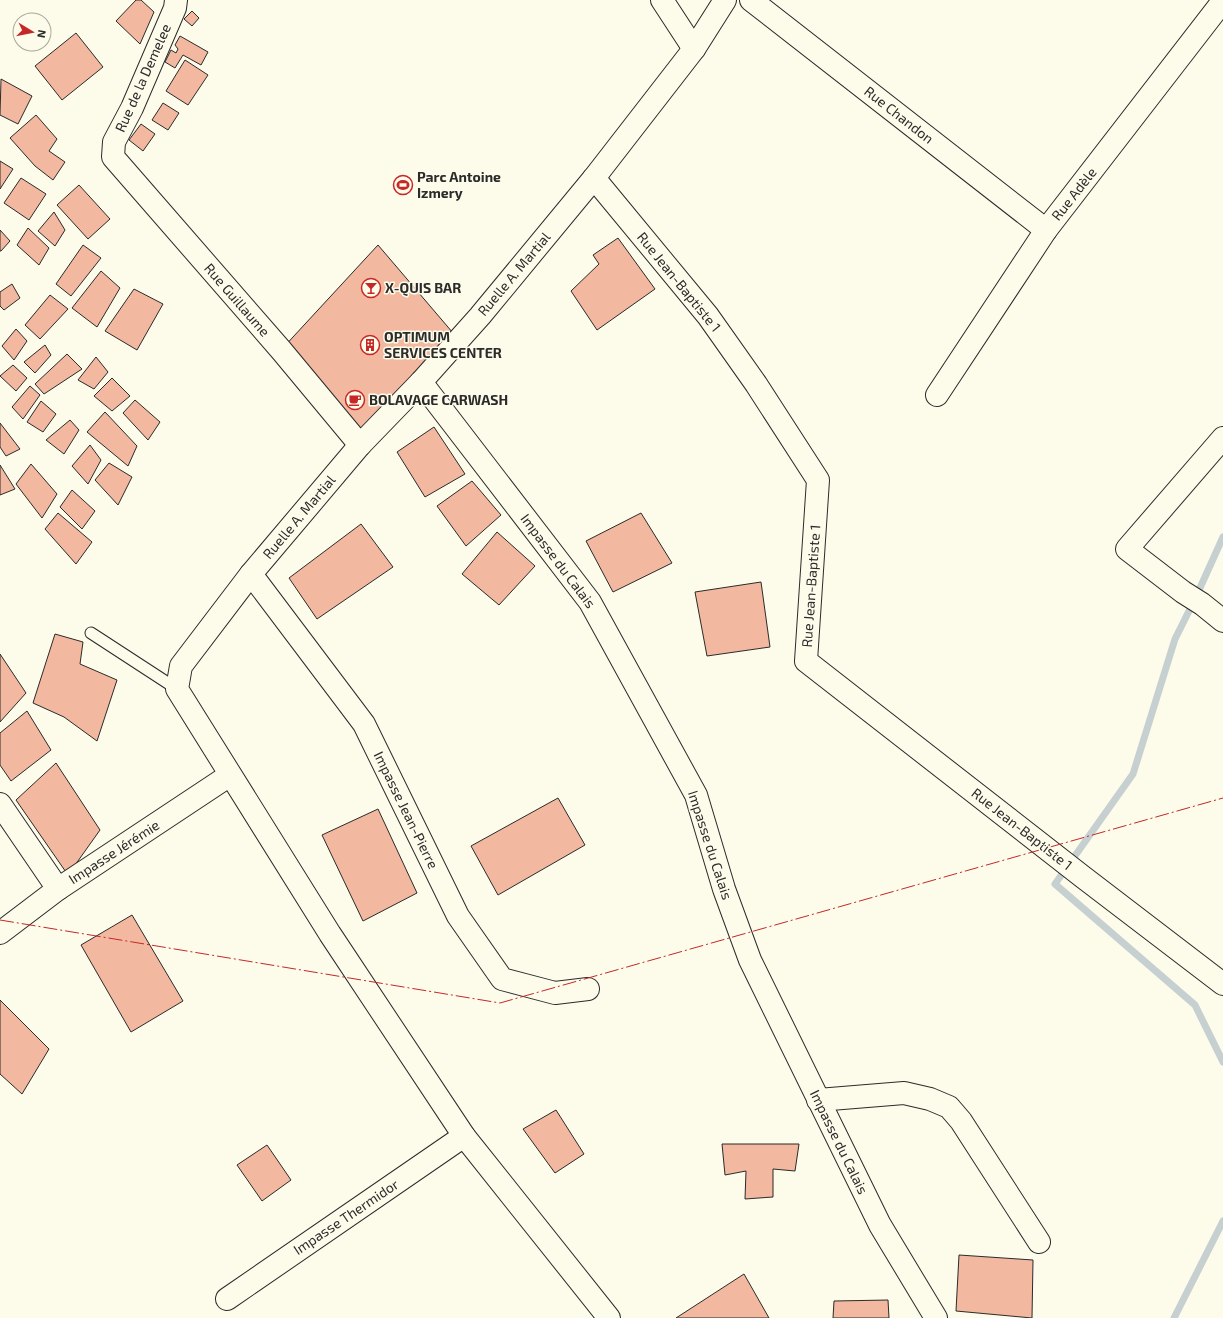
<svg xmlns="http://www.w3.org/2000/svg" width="1223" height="1318" font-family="'Exo 2',sans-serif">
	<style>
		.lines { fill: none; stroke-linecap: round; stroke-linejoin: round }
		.stream { stroke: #c7d0d0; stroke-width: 7 }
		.building { fill: #f2b8a0; stroke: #2b2b2b }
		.lane-casing { stroke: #2b2b2b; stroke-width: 13 }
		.street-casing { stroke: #2b2b2b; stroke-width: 24 }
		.lane { stroke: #fdfbea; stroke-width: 11 }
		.street { stroke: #fdfbea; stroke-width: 22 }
		.power { stroke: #c62828; stroke-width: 1; stroke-dasharray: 14 3 2 3; stroke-linecap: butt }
		.labels { text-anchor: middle; stroke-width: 3; stroke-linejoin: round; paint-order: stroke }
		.street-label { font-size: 14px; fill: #2b2b2b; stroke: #fdfbea }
		.poi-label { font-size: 14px; font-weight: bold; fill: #2b2b2b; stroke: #fdfbea; text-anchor: start }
	</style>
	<rect width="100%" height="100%" fill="#fdfbea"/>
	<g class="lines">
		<!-- stream -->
		<g class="stream">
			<path d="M1223,537l-28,62 -20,40 -42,135 -78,110 140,121 28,57"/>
			<path d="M1174,1318l49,-97"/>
		</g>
	</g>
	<!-- building -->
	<g class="building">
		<path d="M136,0h5l13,12 -14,32 -24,-23z"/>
		<path d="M192,11l7,7 -7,8 -8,-7z"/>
		<path d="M76,33l27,34 -41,33 -27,-34z"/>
		<path d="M180,36l28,16 -7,13 -18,-10 -8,13 -10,-6 6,-12 5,3 2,-4 -3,-4z"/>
		<path d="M185,60l23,15 -20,30 -22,-14z"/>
		<path d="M1,79l31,17 -14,28 -18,-9z"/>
		<path d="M163,103l16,10 -11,17 -16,-10z"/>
		<path d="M36,115l21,24 -8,12 16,11 -12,18 -18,-14 -25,-28z"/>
		<path d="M141,124l14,10 -12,17 -14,-11z"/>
		<path d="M0,161l13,8 -13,20z"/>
		<path d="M21,178l25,16 -17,26 -25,-17z"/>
		<path d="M79,185l31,34 -22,20 -31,-34z"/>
		<path d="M54,212l11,18 -10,16 -17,-15z"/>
		<path d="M28,228l21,20 -10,17 -22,-20z"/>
		<path d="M0,230l10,11 -9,10h-1z"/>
		<path d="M618,238l37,51 -58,41 -26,-39 28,-27 -6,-9z"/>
		<path d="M83,245l18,13 -30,38 -15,-12z"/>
		<path d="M378,245l81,95 -99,105 -79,-95z"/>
		<path d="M101,271l19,17 -23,39 -25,-19z"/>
		<path d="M12,284l8,14 -16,12 -4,-4v-14z"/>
		<path d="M134,289l29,15 -26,46 -32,-19z"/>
		<path d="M50,295l18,14 -28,30 -15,-14z"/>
		<path d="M16,329l11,12 -13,19 -12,-14z"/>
		<path d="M45,345l6,10 -16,18 -11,-11z"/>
		<path d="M67,354l15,15 -38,25 -9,-10z"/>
		<path d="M96,357l12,15 -14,17 -16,-9z"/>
		<path d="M13,365l14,13 -11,13 -16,-15z"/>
		<path d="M112,378l18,18 -18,15 -18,-15z"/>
		<path d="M30,386l10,9 -17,24 -11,-12z"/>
		<path d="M135,400l25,22 -12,18 -25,-27z"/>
		<path d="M41,401l15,13 -13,18 -16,-10z"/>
		<path d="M105,412l32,34 -9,20 -41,-34z"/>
		<path d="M70,420l9,10 -15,24 -18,-14z"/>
		<path d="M0,423l20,26 -14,7 -6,-9z"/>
		<path d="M434,427l31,47 -40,23 -28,-45z"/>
		<path d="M90,445l11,15 -13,24 -16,-18z"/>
		<path d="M109,463l23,14 -14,28 -23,-25z"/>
		<path d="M31,464l26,30 -15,24 -26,-34z"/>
		<path d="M0,465l15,24 -15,6z"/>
		<path d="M472,481l29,34 -35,31 -29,-40z"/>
		<path d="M72,490l23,21 -13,18 -22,-22z"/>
		<path d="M58,513l34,29 -16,22 -31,-35z"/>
		<path d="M641,513l31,50 -59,29 -27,-51z"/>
		<path d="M361,524l32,43 -76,52 -28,-41z"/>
		<path d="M497,532l38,34 -36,39 -37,-31z"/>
		<path d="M761,582l9,65 -63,9 -12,-64z"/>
		<path d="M55,634l28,8 -3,22 37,16 -20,61 -33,-24 -31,-14z"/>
		<path d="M0,654l26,39 -26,29z"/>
		<path d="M27,711l24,39 -40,31 -11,-16v-32z"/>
		<path d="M56,763l44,67 -32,45 -52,-75z"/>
		<path d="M558,798l27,47 -87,50 -27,-49z"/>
		<path d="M378,809l39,84 -54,28 -41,-86z"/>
		<path d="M132,915l51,86 -52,31 -50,-87z"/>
		<path d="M0,1000l49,49 -27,45 -22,-20z"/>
		<path d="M556,1110l28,44 -29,19 -32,-44z"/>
		<path d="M722,1144h77l-4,27 -22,-2v28l-28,2 1,-28 -21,4z"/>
		<path d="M267,1145l24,35 -29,21 -25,-36z"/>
		<path d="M959,1255l74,5 -1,58 -76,-7z"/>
		<path d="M744,1274l25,44h-93z"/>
		<path d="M888,1300l1,18h-56l1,-17z"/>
	</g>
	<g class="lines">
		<defs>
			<path id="lane" d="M91,633l86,56"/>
			<g id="street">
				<path d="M176,0l-1,8 -43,100 -18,34 -1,15 168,193 79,95"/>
				<path d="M662,0l32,49"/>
				<path d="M751,0l295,230"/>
				<path d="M594,178l114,138 48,68 62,96 -12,181 277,216 140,107"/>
				<path d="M421,382l169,220 106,193 28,94 26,71 130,265 56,93"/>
				<path d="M937,395l109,-165 177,-229"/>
				<path d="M1223,438l-96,111 56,43 19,12 21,17"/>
				<path d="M251,574l113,150 94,192 44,63 53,14 33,-4"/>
				<path d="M0,804l58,85"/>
				<path d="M0,933l58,-44 172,-114"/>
				<path d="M818,1100l86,-7 26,6 19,8 12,14 78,121"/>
				<path d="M227,1299l237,-163"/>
				<path d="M609,1318l-145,-182 -134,-202 -153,-245 4,-23 70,-92 109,-129 61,-63 59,-66 114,-138 100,-129 31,-49"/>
			</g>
		</defs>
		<!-- lane casing -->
		<use href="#lane" class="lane-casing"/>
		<!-- street casing -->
		<use href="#street" class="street-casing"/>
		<!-- lane -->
		<use href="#lane" class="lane"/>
		<!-- street -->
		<use href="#street" class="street"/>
		<!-- power -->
		<path class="power" d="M0,920l500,83 723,-205"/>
	</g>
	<!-- icons -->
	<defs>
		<symbol id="stadium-ring" viewBox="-11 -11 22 22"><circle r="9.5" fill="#fdfbea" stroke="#c62828" stroke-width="1.5"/><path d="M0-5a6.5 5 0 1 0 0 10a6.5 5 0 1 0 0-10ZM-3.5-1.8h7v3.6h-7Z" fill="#c62828"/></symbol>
		<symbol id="bar-ring" viewBox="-11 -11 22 22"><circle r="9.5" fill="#fdfbea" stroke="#c62828" stroke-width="1.5"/><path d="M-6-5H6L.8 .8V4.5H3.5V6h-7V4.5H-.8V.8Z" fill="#c62828"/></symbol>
		<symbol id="building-ring" viewBox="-11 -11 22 22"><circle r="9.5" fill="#fdfbea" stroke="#c62828" stroke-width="1.5"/><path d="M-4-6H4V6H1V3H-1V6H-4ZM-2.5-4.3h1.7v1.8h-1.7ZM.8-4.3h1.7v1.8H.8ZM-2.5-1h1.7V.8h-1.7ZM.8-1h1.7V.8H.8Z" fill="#c62828"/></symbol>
		<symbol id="cafe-ring" viewBox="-11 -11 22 22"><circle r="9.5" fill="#fdfbea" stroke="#c62828" stroke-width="1.5"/><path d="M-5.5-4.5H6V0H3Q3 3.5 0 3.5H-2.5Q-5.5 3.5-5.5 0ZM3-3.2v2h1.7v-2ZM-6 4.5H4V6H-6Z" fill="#c62828"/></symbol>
	</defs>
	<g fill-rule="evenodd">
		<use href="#stadium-ring" x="392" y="174" width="22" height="22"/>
		<use href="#bar-ring" x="360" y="277" width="22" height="22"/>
		<use href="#building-ring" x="359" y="334" width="22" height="22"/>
		<use href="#cafe-ring" x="344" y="389" width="22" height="22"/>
	</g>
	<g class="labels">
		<!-- street labels -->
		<g class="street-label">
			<text transform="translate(143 78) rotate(-66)" y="5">Rue de la Demelee</text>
			<text transform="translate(899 115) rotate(38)" y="5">Rue Chandon</text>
			<text transform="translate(1074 194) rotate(-52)" y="5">Rue Adèle</text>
			<text transform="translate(514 274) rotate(-50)" y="5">Ruelle A. Martial</text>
			<text transform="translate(679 282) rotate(51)" y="5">Rue Jean-Baptiste 1</text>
			<text transform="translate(237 300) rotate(49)" y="5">Rue Guillaume</text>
			<text transform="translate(299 517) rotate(-50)" y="5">Ruelle A. Martial</text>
			<text transform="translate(558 561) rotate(53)" y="5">Impasse du Calais</text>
			<text transform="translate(811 586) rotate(-86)" y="5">Rue Jean-Baptiste 1</text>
			<text transform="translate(406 810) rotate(64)" y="5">Impasse Jean-Pierre</text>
			<text transform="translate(1022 829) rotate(38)" y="5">Rue Jean-Baptiste 1</text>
			<text transform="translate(710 845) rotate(72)" y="5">Impasse du Calais</text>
			<text transform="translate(114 852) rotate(-33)" y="5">Impasse Jérémie</text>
			<text transform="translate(839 1142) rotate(64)" y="5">Impasse du Calais</text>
			<text transform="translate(346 1217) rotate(-34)" y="5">Impasse Thermidor</text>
		</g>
		<!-- poi labels -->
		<g class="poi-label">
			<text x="417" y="182">Parc Antoine<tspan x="417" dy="16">Izmery</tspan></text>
			<text x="385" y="293">X-QUIS BAR</text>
			<text x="384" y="342">OPTIMUM<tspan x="384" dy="16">SERVICES CENTER</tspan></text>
			<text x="369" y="405">BOLAVAGE CARWASH</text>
		</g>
	</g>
	<!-- north arrow -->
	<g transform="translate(32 32) rotate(100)"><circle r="19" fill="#fdfbea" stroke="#a9a89e"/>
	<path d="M0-3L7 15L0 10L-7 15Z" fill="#c62828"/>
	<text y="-6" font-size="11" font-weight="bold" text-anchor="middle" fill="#2b2b2b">N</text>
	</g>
</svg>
